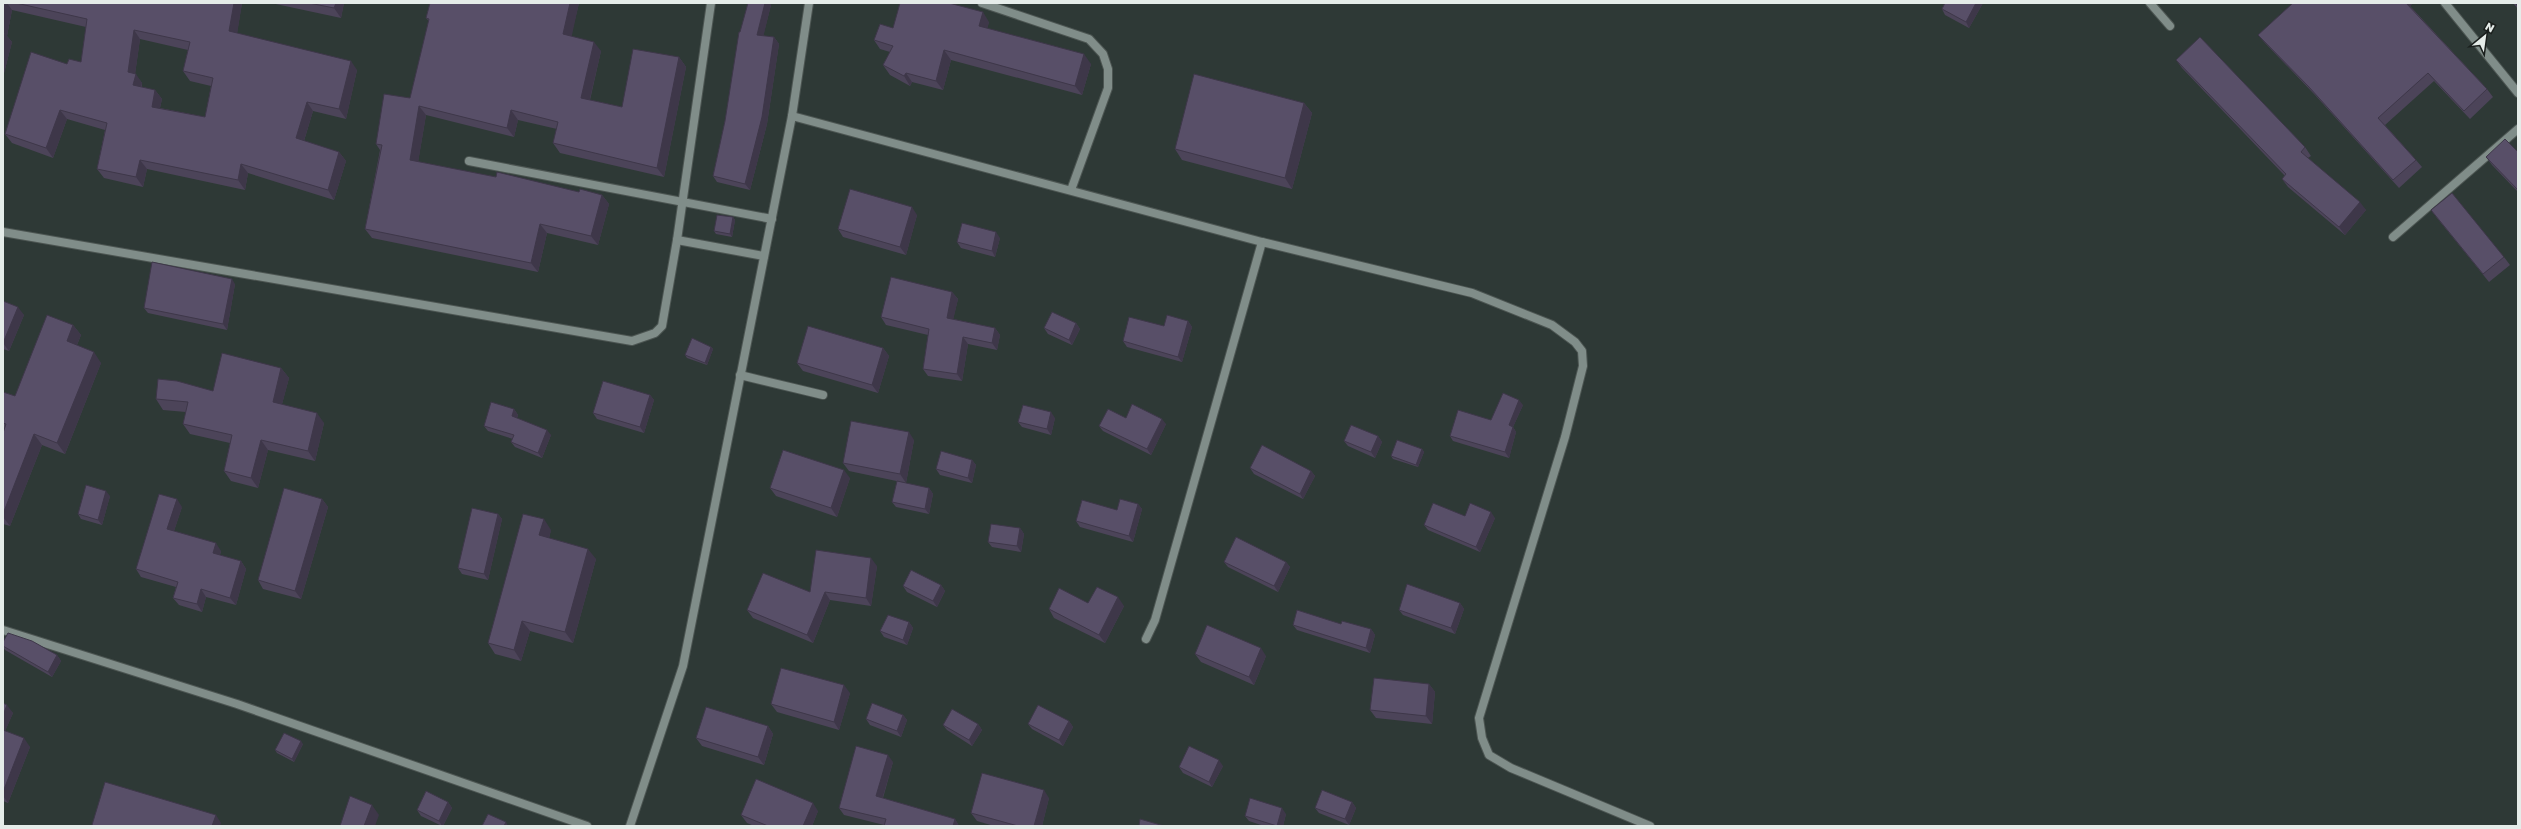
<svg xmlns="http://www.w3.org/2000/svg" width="2521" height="829" font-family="'Golos Text',sans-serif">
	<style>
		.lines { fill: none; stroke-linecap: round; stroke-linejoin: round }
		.minor-casing { stroke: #4c5552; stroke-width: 10 }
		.minor { stroke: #808d89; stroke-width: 8 }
		.wall { fill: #4c4459; fill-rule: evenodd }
		.shaded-wall { fill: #3e3749 }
		.building { fill: #584f68; stroke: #3e3749; fill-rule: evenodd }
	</style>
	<rect width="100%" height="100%" fill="#2e3936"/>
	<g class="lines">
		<defs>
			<g id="minor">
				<path d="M982,3l107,36 14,15 5,15v19l-37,102"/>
				<path d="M2150,3l20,23"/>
				<path d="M2445,3l73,90"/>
				<path d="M792,116l470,126 210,51 80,32 23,17 7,9 1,15 -18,71 -86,281 3,20 7,17 22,13 139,58"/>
				<path d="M469,161l303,58"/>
				<path d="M3,232l629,109 23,-8 7,-7 15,-86 34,-237"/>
				<path d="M2393,237l125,-108"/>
				<path d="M677,240l87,16"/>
				<path d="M740,375l83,20"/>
				<path d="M3,630l234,74 350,122"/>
				<path d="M1146,639l9,-19 107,-378"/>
				<path d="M630,826l53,-160 109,-550 17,-113"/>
			</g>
		</defs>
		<!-- minor casing -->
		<use href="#minor" class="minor-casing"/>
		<!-- minor -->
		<use href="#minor" class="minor"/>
	</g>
	<!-- wall -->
	<g class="wall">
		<path d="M3,3h239l-5,30 120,37 -11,49 -33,-8 -9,30 35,11 7,9 -12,39 -86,-27 -3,17 -98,-21 -4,18 -39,-9 -7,-9 8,-39 -38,-11 -14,39 -41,-15 -7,-9 62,-70 14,-2 5,-35 -74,-17 -5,26 5,6 -9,35zM140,39l48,11 -5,21 7,10 21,5 -6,31 -45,-9 2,-9 -7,-9 -13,-3v-4l-7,-9z"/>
		<path d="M271,3h73l-3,15z"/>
		<path d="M430,3h149l-8,33 30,15 -11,49 32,7 57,-50 7,10 -22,110 -104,-24 -7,-10 4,-14 -39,-9 -4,17 -88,-22 -8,47 78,15 83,15 23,3 7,9 -11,41 -51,-12 -9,39 -166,-34 -7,-9 15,-79 -4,-6 34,-46 19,-77 -3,-3z"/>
		<path d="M1945,3h38l-14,25 -24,-13 -3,-6z"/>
		<path d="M2293,3h119v1l-2,2 77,83 6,8 -23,22 -36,-38 -49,44 31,35 6,7 -23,21 -84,-93 -51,-53 -6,-7z"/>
		<path d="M2513,3h5v6z"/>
		<path d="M771,5l-8,31 11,1 5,7 -12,80 -17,66 -33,-8 -4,-6 12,-55 15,-89z"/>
		<path d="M989,22l-2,6 104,36 -9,31 -131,-35 -8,30 -31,-8 -2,4 -20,-11 -7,-10 7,-13 -10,-3 -6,-9 19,-12z"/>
		<path d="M2176,60l129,87 6,9 -3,2 58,52 -21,25 -57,-48 -6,-8 3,-3 -103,-108z"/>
		<path d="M1304,103l8,10 -20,76 -110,-29 -7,-11z"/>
		<path d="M2518,152v40l-26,-27 -6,-8z"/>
		<path d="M2431,210l73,47 6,8 -21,17 -52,-64z"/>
		<path d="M917,215l-11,40 -63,-18 -5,-8z"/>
		<path d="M733,217l2,3 -3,17 -16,-3 -2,-3z"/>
		<path d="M1000,238l-5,19 -34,-9 -4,-6z"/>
		<path d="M235,284l-8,46 -79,-17 -4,-5z"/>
		<path d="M952,292l6,7 -5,20 42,9 5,7 -3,15 -29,-6 -6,37 -34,-5 -5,-7 5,-34 -42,-10 -5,-8z"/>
		<path d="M3,301l21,14 -15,36 -6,-2z"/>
		<path d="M1188,321l4,6 -10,35 -55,-15 -4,-6 41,-15z"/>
		<path d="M1076,323l4,6 -8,16 -24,-11 -4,-6z"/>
		<path d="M73,325l8,10 -4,10 24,18 -36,91 -23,-9 -32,81 -7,-2v-91l1,-2h-1v-39l12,4z"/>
		<path d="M711,347l2,2 -6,16 -20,-7 -2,-3z"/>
		<path d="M883,348l6,8 -11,37 -75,-22 -6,-8z"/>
		<path d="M281,368l8,10 -7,26 42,19 -9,38 -47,-11 -10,38 -27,-7 -7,-10 6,-28 -40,-9 -7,-10 3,-12 -23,-2 -7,-11 57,-8z"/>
		<path d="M650,395l4,5 -10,33 -47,-14 -4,-6z"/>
		<path d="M1523,405l-10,22 3,5 -7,26 -56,-17 -3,-5 41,-16z"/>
		<path d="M514,409l4,6 -1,3 34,17 -9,23 -27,-11 -4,-5 2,-3 -25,-8 -4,-5z"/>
		<path d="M1055,418l-4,17 -29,-8 -4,-5z"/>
		<path d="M1126,418l40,6 -15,31 -48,-24 -4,-5z"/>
		<path d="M1378,436l4,6 -7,16 -27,-12 -4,-5z"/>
		<path d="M914,440l-8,43 -57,-12 -6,-8z"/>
		<path d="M1422,449l2,3 -6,15 -25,-8 -2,-3z"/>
		<path d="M972,460l4,5 -4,18 -32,-8 -4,-6z"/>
		<path d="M1250,468l61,3 4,5 -12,23 -49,-25z"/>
		<path d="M850,478l-13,39 -61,-21 -6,-8z"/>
		<path d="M929,488l4,6 -4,20 -33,-7 -4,-5z"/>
		<path d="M110,496l-8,29 -21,-6 -3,-5z"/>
		<path d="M322,499l6,8 -27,92 -38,-10 -5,-9z"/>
		<path d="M1138,504l4,5 -9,33 -53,-15 -4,-6z"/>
		<path d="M182,507l-8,24 47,20 -1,4 21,6 5,8 -10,36 -30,-8 -4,15 -23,-7 -6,-7 3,-11 -35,-10 -5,-8z"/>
		<path d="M498,514l4,5 -14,61 -26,-6 -4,-6z"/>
		<path d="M1465,516l30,2 -15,34 -52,-22 -4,-5z"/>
		<path d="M1020,528l4,6 -3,18 -29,-5 -4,-5z"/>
		<path d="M551,530l-2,8 47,21 -23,84 -43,-12 -9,30 -26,-7 -7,-11z"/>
		<path d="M1224,562h62l4,5 -12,25 -50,-25z"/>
		<path d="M877,566l-6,40 -41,-6 -17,43 -60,-25 -6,-8 63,-18z"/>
		<path d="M941,585l4,6 -8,16 -30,-15 -4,-6z"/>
		<path d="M1088,603l36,3 -19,37 -51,-25 -5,-9z"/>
		<path d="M1460,603l4,6 -9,25 -52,-19 -4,-5z"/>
		<path d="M909,622l4,6 -6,17 -23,-8 -4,-6z"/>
		<path d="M1341,624l30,5 4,6 -5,18 -73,-23 -4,-5z"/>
		<path d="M3,642l54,13 4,6 -9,16 -47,-27 -2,-3z"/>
		<path d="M1195,654l71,2 -12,29 -53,-23z"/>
		<path d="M1429,684l6,8 -3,32 -56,-6 -6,-8z"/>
		<path d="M850,693l-11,37 -62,-18 -6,-8z"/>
		<path d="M3,703l10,10 -8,18 25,16 -22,56 -5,-2z"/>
		<path d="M903,715l4,5 -6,17 -31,-12 -4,-6z"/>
		<path d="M1069,721l4,6 -10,19 -31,-17 -4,-5z"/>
		<path d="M978,724l4,6 -10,16 -25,-16 -4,-5z"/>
		<path d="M768,726l5,8 -9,31 -62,-19 -6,-8z"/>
		<path d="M303,744l-9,18 -17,-9 -2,-3z"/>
		<path d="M893,762l-10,36 72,21 4,7h-75v-1l-40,-10 -5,-7z"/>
		<path d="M1223,766l-11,21 -29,-14 -4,-6z"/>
		<path d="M1049,798l-7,28h-48l-17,-5 -6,-8z"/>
		<path d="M448,802l4,6 -9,18h-1l-21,-10 -4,-6z"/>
		<path d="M1352,802l4,6 -7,17 -30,-12 -4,-5z"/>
		<path d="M818,811l-6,15h-58l-7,-3 -6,-8z"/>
		<path d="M1286,814l-3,12h-19l-15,-5 -4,-5z"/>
	</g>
	<!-- shaded-wall -->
	<g class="shaded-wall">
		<path d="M5,3h2l5,7 -5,26 5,6 -9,35v-62z"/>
		<path d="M234,3h8l-6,38 -7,-10z"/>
		<path d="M336,3h8l-3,15 -7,-10z"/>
		<path d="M570,3h9l-9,41 -7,-10z"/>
		<path d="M765,3h5l1,2 -9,37 -5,-7z"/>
		<path d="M1976,3h7l-14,25 -3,-6z"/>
		<path d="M2406,3h6v1l-3,4z"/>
		<path d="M983,12l6,10 -3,13 -7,-9z"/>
		<path d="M134,30l6,9 -6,43 -6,-10z"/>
		<path d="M774,37l5,7 -12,80 -17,66 -5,-6z"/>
		<path d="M594,42l7,9 -13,56 -7,-9z"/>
		<path d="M944,50l7,10 -8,30 -7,-9z"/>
		<path d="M1084,54l7,10 -9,31 -7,-9z"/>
		<path d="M679,57l7,10 -22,110 -7,-9z"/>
		<path d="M351,61l6,9 -11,49 -7,-10z"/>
		<path d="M906,73l6,9 -2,4 -6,-10z"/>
		<path d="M136,74l6,9 -2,11 -7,-9z"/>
		<path d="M155,90l7,9 -4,17 -6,-9z"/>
		<path d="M307,102l6,9 -11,36 -6,-9z"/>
		<path d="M1304,103l8,10 -20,76 -7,-11z"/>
		<path d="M419,106l7,9 -9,54 -7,-9z"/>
		<path d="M60,110l7,9 -14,39 -7,-10z"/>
		<path d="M511,110l7,10 -4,17 -7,-9z"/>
		<path d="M339,152l7,9 -12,39 -6,-10z"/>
		<path d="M140,160l7,9 -4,18 -7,-10z"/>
		<path d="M241,164l7,9 -3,17 -7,-10z"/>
		<path d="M602,195l7,9 -11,41 -7,-9z"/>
		<path d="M2360,202l6,8 -21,25 -6,-8z"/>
		<path d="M912,207l5,8 -11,40 -6,-8z"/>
		<path d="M733,217l2,3 -3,17 -2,-3z"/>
		<path d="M540,224l7,9 -9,39 -7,-9z"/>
		<path d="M996,232l4,6 -5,19 -3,-6z"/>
		<path d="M232,279l3,5 -8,46 -4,-6z"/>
		<path d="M952,292l6,7 -6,26 -5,-7z"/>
		<path d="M18,307l6,8 -15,36 -6,-8z"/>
		<path d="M1188,321l4,6 -10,35 -4,-5z"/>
		<path d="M1076,323l4,6 -8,16 -3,-5z"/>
		<path d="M73,325l8,10 -7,17 -7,-11z"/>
		<path d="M995,328l5,7 -3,15 -5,-7z"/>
		<path d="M963,337l5,7 -6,37 -5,-7z"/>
		<path d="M711,347l2,2 -6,16 -2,-2z"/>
		<path d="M883,348l6,8 -11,37 -6,-8z"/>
		<path d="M94,352l7,11 -36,91 -8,-11z"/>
		<path d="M281,368l8,10 -9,34 -7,-10z"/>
		<path d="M650,395l4,5 -10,33 -4,-6z"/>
		<path d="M1519,400l4,5 -10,22 3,5 -7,26 -4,-6 4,-27z"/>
		<path d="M514,409l4,6 -2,7 -4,-6z"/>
		<path d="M1051,412l4,6 -4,17 -4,-6z"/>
		<path d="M317,413l7,10 -9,38 -7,-10z"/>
		<path d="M1162,419l4,5 -15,31 -4,-6z"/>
		<path d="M547,430l4,5 -9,23 -4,-5z"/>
		<path d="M909,432l5,8 -8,43 -6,-9z"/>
		<path d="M34,434l8,11 -32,81 -7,-9v-3z"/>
		<path d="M1378,436l4,6 -7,16 -4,-6z"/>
		<path d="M261,440l7,10 -10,38 -7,-10z"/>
		<path d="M1422,449l2,3 -6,15 -2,-2z"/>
		<path d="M972,460l4,5 -4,18 -4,-5z"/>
		<path d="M844,470l6,8 -13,39 -6,-9z"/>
		<path d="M1311,471l4,5 -12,23 -3,-5z"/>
		<path d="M929,488l4,6 -4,20 -4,-5z"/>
		<path d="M106,491l4,5 -8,29 -4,-5z"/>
		<path d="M177,499l5,8 -10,30 -5,-8z"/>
		<path d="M322,499l6,8 -27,92 -6,-8z"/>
		<path d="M1138,504l4,5 -9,33 -4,-6z"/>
		<path d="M1491,512l4,6 -15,34 -4,-5z"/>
		<path d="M498,514l4,5 -14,61 -4,-6z"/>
		<path d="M544,519l7,11 -4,16 -8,-11z"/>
		<path d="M1020,528l4,6 -3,18 -4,-6z"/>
		<path d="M216,543l5,8 -3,10 -5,-8z"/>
		<path d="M588,549l8,10 -23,84 -8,-11z"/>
		<path d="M871,558l6,8 -6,40 -5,-8z"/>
		<path d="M241,561l5,8 -10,36 -6,-7z"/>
		<path d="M1286,562l4,5 -12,25 -4,-6z"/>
		<path d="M941,585l4,6 -8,16 -4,-6z"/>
		<path d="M201,589l5,8 -4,15 -5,-8z"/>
		<path d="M825,592l5,8 -17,43 -6,-8z"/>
		<path d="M1118,597l6,9 -19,37 -6,-8z"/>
		<path d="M1460,603l4,6 -9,25 -4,-6z"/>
		<path d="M522,621l8,10 -9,30 -7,-11z"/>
		<path d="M909,622l4,6 -6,17 -4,-5z"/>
		<path d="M1371,629l4,6 -5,18 -4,-5z"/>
		<path d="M1261,648l5,8 -12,29 -5,-8z"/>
		<path d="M57,655l4,6 -9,16 -4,-5z"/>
		<path d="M1429,684l6,8 -3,32 -6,-8z"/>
		<path d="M844,685l6,8 -11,37 -5,-8z"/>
		<path d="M7,705l6,8 -10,23v-21z"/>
		<path d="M903,715l4,5 -6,17 -4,-6z"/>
		<path d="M1069,721l4,6 -10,19 -4,-6z"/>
		<path d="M978,724l4,6 -10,16 -3,-6z"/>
		<path d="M768,726l5,8 -9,31 -6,-8z"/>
		<path d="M24,738l6,9 -22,56 -5,-7v-4z"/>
		<path d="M301,741l2,3 -9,18 -2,-3z"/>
		<path d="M888,755l5,7 -12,41 -5,-7z"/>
		<path d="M1219,760l4,6 -11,21 -3,-5z"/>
		<path d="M1044,790l5,8 -7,28h-8z"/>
		<path d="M448,802l4,6 -9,18h-1l-3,-5z"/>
		<path d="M1352,802l4,6 -7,17 -4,-6z"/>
		<path d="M813,803l5,8 -6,15h-9z"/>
		<path d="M372,805l7,10 -4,11h-11z"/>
		<path d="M1282,808l4,6 -3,12h-6z"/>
		<path d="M216,815l5,8 -1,3h-8z"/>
		<path d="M955,819l4,7h-6z"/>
		<path d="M506,822l2,4h-4z"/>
	</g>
	<!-- building -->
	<g class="building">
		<path d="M3,3h2l-2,12z"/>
		<path d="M16,3h218l-5,28 122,30 -12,48 -32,-7 -11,36 43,14 -11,38 -87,-26 -3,16 -98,-20 -4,17 -39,-8 10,-46 -47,-13 -14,38 -41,-14 26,-82 36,12 2,-5 12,3 6,-43zM134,30l56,12 -7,29 30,7 -8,39 -53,-10 3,-17 -22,-5 3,-11 -8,-2z"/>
		<path d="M309,3h27l-2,5z"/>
		<path d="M430,3h140l-7,31 31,8 -13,56 41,9 11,-58 46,8 -22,111 -104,-25 5,-21 -47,-12 -4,18 -88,-22 -9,54 86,17 1,-5 82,20 1,-3 22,6 -11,41 -51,-12 -9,39 -166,-34 17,-84 -6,-1 8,-50 26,4 19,-79 -3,-1z"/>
		<path d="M748,3h17l-8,32 17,2 -12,80 -17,67 -32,-8 12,-55 14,-89h1z"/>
		<path d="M900,3h49l34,9 -4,14 105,28 -9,32 -131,-36 -8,31 -30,-8 -2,3 -21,-11 10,-19 -19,-6 6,-16 13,4z"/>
		<path d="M1945,3h31l-10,19 -24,-13z"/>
		<path d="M2293,3h113l81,86 -23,22 -36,-38 -50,45 38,42 -23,20 -84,-93 -51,-52z"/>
		<path d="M2515,3h3v3z"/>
		<path d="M3,33h2l-2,8z"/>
		<path d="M2200,37l105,110 -4,5 59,50 -21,25 -57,-48 4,-5 -110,-114z"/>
		<path d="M1194,74l110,29 -19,75 -110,-29z"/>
		<path d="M2505,139l13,13v38l-32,-33z"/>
		<path d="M850,189l62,18 -12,40 -62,-18z"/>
		<path d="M2452,193l52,64 -21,17 -52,-64z"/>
		<path d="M717,215l16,2 -3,17 -16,-3z"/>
		<path d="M962,223l34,9 -4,19 -35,-9z"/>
		<path d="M152,262l80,17 -9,45 -79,-16z"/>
		<path d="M891,277l61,15 -5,26 48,10 -3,15 -29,-6 -6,37 -34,-5 6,-40 -48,-12z"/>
		<path d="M3,301l15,6 -15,36z"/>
		<path d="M1052,312l24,11 -7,17 -25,-12z"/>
		<path d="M47,315l26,10 -6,16 27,11 -37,91 -23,-9 -31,80v-81l3,-9 -3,-1v-31l12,4z"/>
		<path d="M1167,315l21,6 -10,36 -55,-16 6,-24 35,9z"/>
		<path d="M808,326l75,22 -11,37 -75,-22z"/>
		<path d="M692,338l19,9 -6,16 -20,-8z"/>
		<path d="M222,353l59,15 -8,34 44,11 -9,38 -47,-11 -10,38 -27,-7 8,-36 -49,-11 5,-22 -32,-3 2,-20 19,2 36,10z"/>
		<path d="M603,381l47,14 -10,32 -47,-14z"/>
		<path d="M1503,393l16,7 -10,25 4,2 -8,25 -55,-16 8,-26 33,10z"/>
		<path d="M491,402l23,7 -2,7 35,14 -9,23 -27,-11 3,-7 -30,-9z"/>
		<path d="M1132,404l30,15 -15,30 -48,-23 9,-17 18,9z"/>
		<path d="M1023,405l28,7 -4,17 -29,-7z"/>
		<path d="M851,421l58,11 -9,42 -57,-11z"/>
		<path d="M1351,425l27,11 -7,16 -27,-11z"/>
		<path d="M1397,440l25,9 -6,16 -25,-9z"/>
		<path d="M1262,445l49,26 -11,23 -50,-26z"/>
		<path d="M783,450l61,20 -13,38 -61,-20z"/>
		<path d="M941,451l31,9 -4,18 -32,-9z"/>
		<path d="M897,481l32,7 -4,21 -33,-7z"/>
		<path d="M86,485l20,6 -8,29 -20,-6z"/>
		<path d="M284,488l38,11 -27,92 -37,-11z"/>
		<path d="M159,494l18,5 -10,30 49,14 -3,10 28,8 -11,37 -29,-9 -4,15 -24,-6 5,-16 -42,-13z"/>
		<path d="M1120,499l18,5 -9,32 -53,-15 6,-21 35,10z"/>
		<path d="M1433,503l32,13 5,-13 21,9 -15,35 -52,-22z"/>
		<path d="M472,508l26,6 -14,60 -26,-6z"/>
		<path d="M523,514l21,5 -5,16 49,14 -23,83 -43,-11 -8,29 -26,-7z"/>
		<path d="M991,524l29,4 -3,18 -29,-4z"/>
		<path d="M1236,537l50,25 -12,24 -50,-24z"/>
		<path d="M816,550l55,8 -5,40 -41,-6 -18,43 -60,-25 16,-37 47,19z"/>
		<path d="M911,570l30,15 -8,16 -30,-15z"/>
		<path d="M1407,584l53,19 -9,25 -52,-18z"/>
		<path d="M1097,587l21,10 -19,38 -50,-26 10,-21 29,15z"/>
		<path d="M1297,610l44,14 1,-3 29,8 -5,19 -73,-23z"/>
		<path d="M888,615l21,7 -6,18 -23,-9z"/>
		<path d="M1207,625l54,23 -12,29 -54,-23z"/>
		<path d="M8,633l24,8 25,14 -9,17 -45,-26v-4z"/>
		<path d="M781,668l63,17 -10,37 -63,-18z"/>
		<path d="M1374,678l55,6 -3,32 -56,-6z"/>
		<path d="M3,703l4,2 -4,10z"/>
		<path d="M872,703l31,12 -6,16 -31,-12z"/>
		<path d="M1038,705l31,16 -10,19 -31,-16z"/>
		<path d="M706,707l62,19 -10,31 -62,-19z"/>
		<path d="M952,709l26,15 -9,16 -26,-15z"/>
		<path d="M3,730l21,8 -21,54z"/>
		<path d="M284,733l17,8 -9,18 -17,-9z"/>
		<path d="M856,746l32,9 -12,41 79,23 -2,7h-69l2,-7 -47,-11z"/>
		<path d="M1189,746l30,14 -10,22 -30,-15z"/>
		<path d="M982,773l62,17 -10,36h-16l-47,-13z"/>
		<path d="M756,779l57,24 -10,23h-35l-27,-11z"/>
		<path d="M105,782l111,33 -4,11h-117l-3,-1z"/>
		<path d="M1322,790l30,12 -7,17 -30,-11z"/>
		<path d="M426,791l22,11 -9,19 -22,-11z"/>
		<path d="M350,796l22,9 -8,21h-24z"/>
		<path d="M1250,798l32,10 -5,18 -32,-10z"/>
		<path d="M488,814l18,8 -2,4h-22z"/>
		<path d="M1140,819l24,7h-25z"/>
	</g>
	<!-- border -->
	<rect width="2521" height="829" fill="none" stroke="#e5ece9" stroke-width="8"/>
	<!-- north arrow -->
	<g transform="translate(2485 36) rotate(29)" stroke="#1a1f1d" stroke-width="3" paint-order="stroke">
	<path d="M0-3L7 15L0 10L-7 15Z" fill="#e5ece9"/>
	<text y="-6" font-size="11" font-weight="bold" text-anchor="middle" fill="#e5ece9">N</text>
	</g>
</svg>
